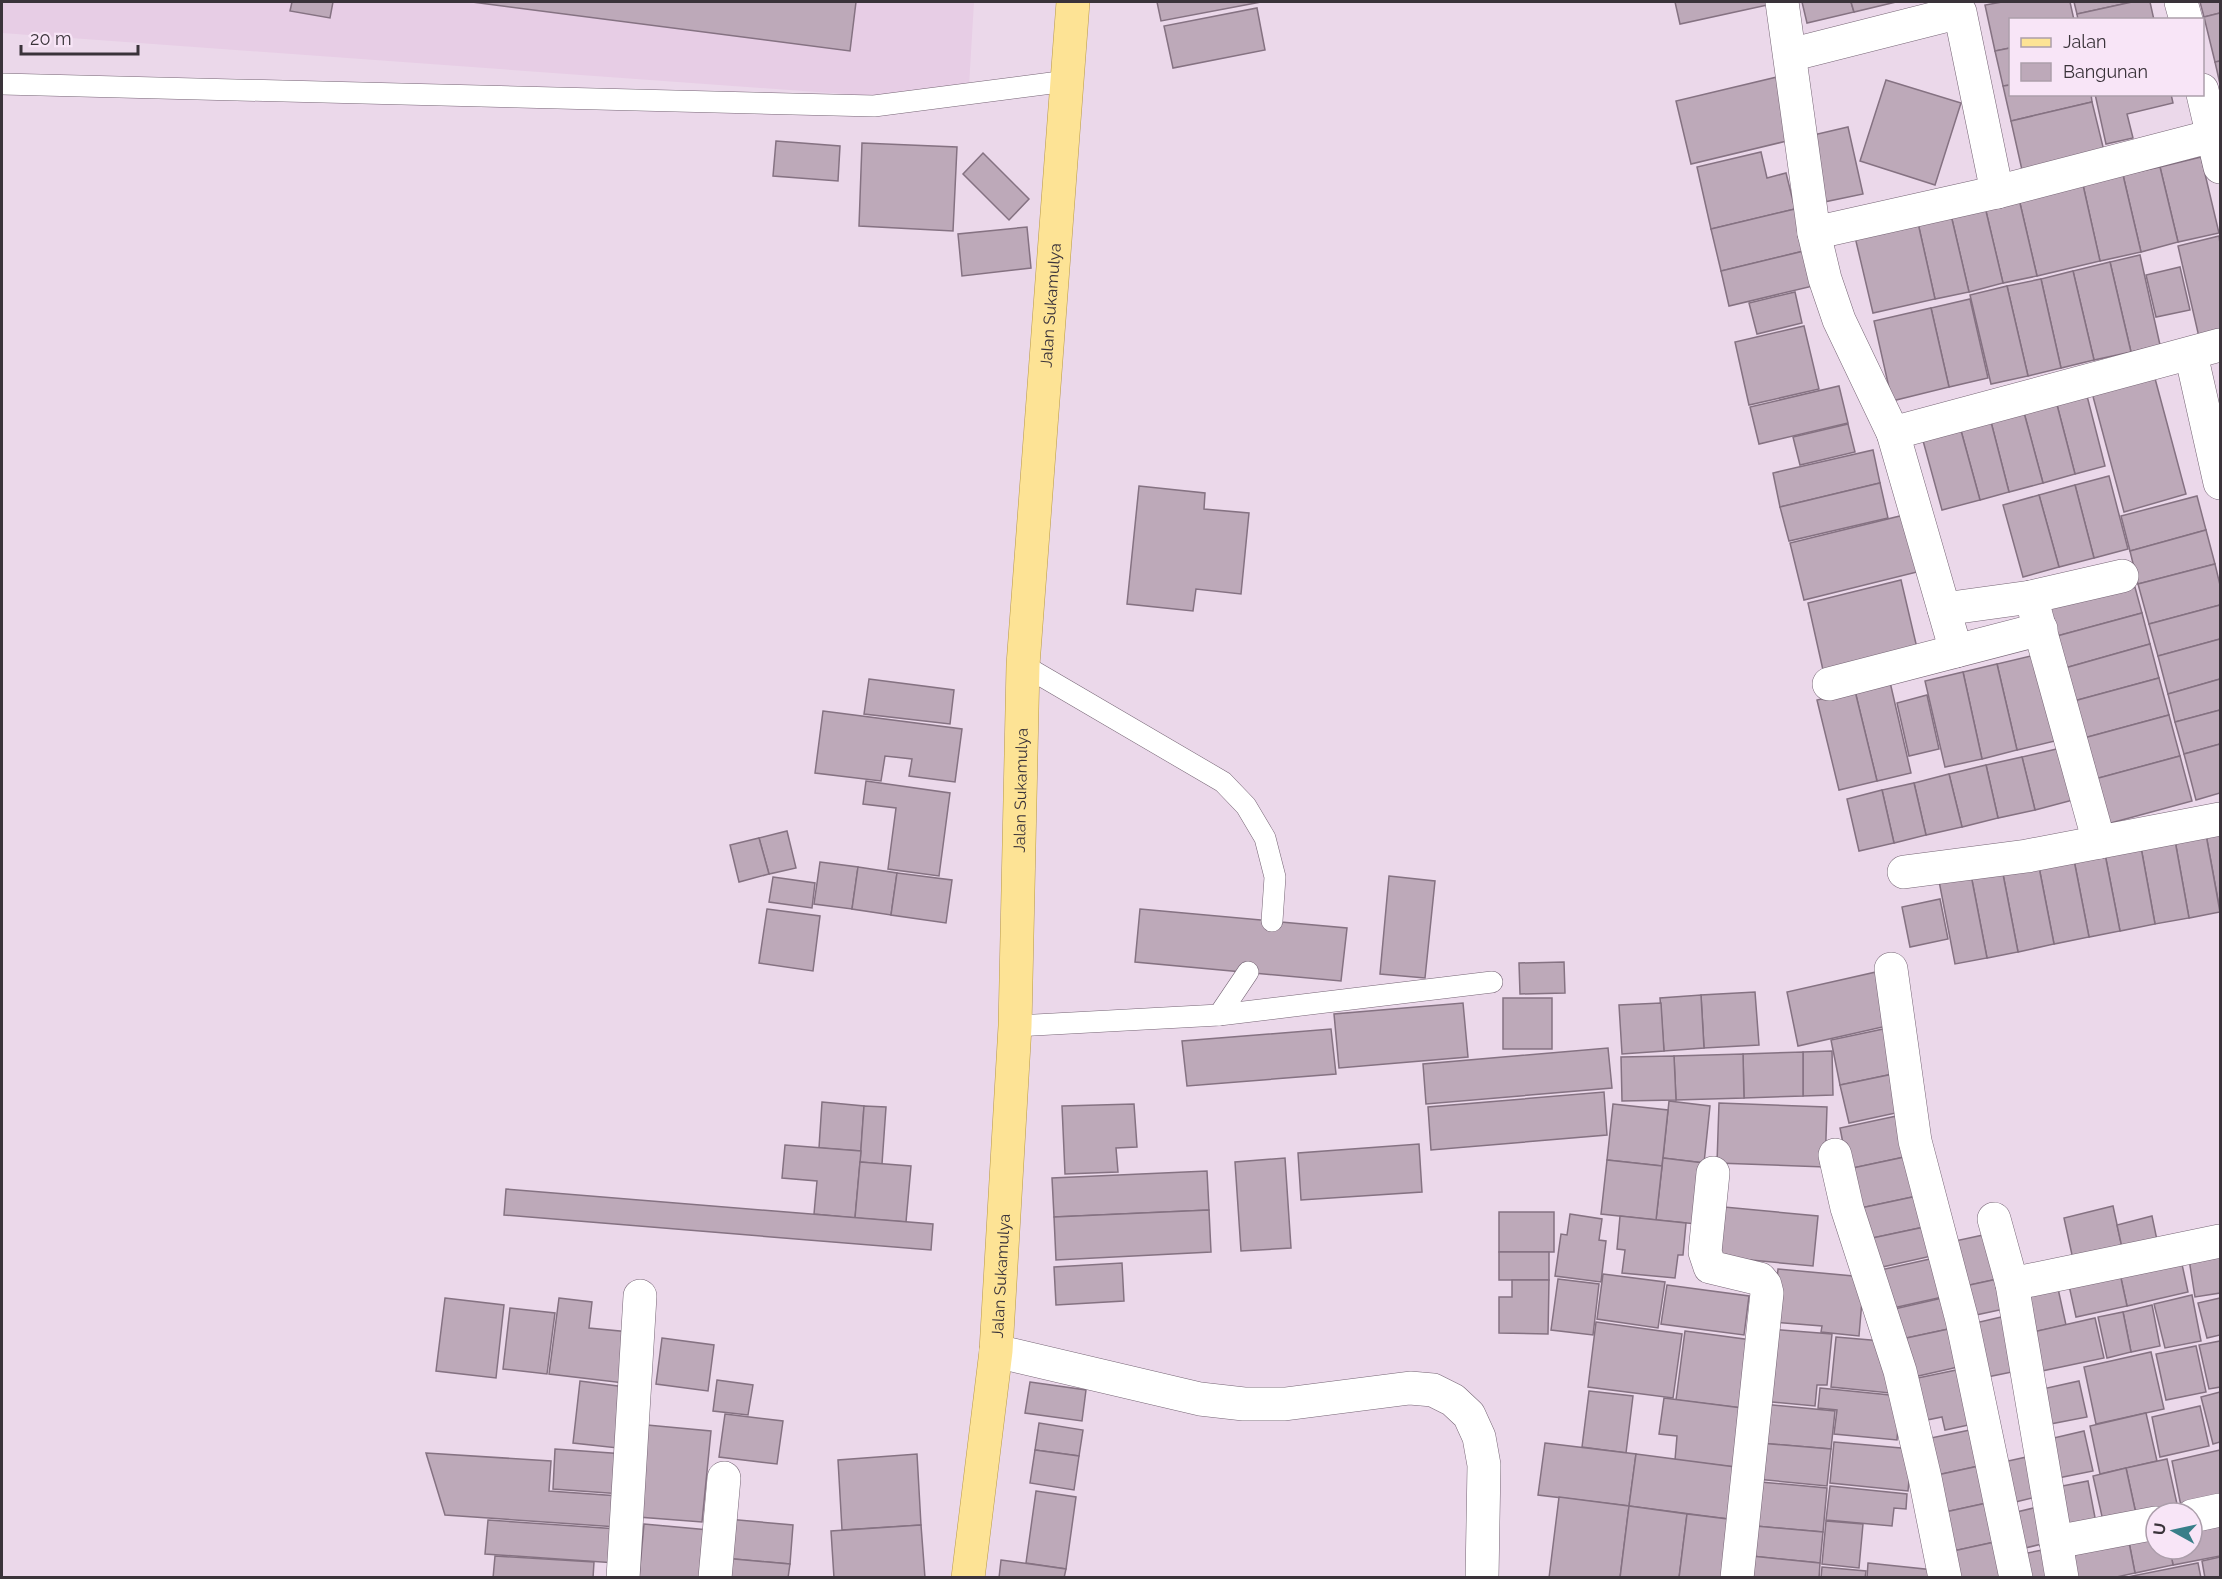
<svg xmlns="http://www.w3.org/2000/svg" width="2222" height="1579" font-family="Raleway,sans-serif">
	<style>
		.built { fill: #e7cde5 }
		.building { fill: #bda9b9; stroke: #857282; stroke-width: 1.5 }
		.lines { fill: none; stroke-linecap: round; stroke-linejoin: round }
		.service-casing { stroke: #766575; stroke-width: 22 }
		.minor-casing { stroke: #766575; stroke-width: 34 }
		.primary-casing { stroke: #b79948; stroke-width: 34 }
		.service { stroke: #fff; stroke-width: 21 }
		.minor { stroke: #fff; stroke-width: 33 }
		.primary { stroke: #fde395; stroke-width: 33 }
		.labels { text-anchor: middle; stroke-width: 6; stroke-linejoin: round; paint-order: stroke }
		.street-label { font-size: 16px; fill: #3a333a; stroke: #f8e5f7 }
	</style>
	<rect width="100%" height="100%" fill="#ebd8ea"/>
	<!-- built -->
	<path class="built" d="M2,2h972l-6,101 -966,-70z"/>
	<!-- building -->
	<g class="building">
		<path d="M292,2h41l-3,16 -40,-7z"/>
		<path d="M472,2h384l-6,49z"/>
		<path d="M1157,2h104l-100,19z"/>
		<path d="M1675,2h96l1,2 -92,20z"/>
		<path d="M1802,2h49l3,10 -47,11z"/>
		<path d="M1851,2h45l-42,10z"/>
		<path d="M2002,2h68l4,18h-64v28l-15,3 -10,-46z"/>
		<path d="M2074,2h58l-55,12z"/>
		<path d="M2132,2h18l4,18h-76l-1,-6z"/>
		<path d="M2200,2h20v11l-16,4z"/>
		<path d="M1257,8l8,42 -92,18 -9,-42z"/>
		<path d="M2220,13v48l-5,1 -11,-45z"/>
		<path d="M2010,48v37l-7,1 -8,-35z"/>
		<path d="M2220,61v23l-5,-22z"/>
		<path d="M1777,77l14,63 -100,24 -15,-63z"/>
		<path d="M1886,80l75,23 -26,82 -75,-24z"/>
		<path d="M2010,85v9h81l1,8 -81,19 -8,-35z"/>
		<path d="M2095,94h76l2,9 -46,11 6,24 -27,6z"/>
		<path d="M2092,102l12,49 -82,19 -11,-49z"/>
		<path d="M1848,127l15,67 -39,8 -15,-66z"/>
		<path d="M776,141l64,5 -2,35 -65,-5z"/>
		<path d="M862,143l95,4 -4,84 -94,-5z"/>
		<path d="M1761,152l6,26 19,-5 9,36 -84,20 -14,-62z"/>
		<path d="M983,153l46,46 -20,21 -46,-46z"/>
		<path d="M2201,157l18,76 -41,9 -18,-75z"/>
		<path d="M2160,167l18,75 -37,10 -18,-77z"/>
		<path d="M2123,175l18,77 -41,9 -17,-76z"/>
		<path d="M2083,185l17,76 -63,15 -18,-77z"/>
		<path d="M2019,199l18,77 -34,7 -18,-76z"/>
		<path d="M1985,207l18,76 -34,9 -18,-77z"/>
		<path d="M1795,209l9,42 -83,20 -10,-42z"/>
		<path d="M1951,215l18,77 -34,7 -17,-76z"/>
		<path d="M1918,223l17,76 -62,14 -18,-76z"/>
		<path d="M1027,227l4,41 -69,8 -4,-42z"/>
		<path d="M2219,236l1,8v88l-21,5 -21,-91z"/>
		<path d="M1804,251l9,35 -84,20 -8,-35z"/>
		<path d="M2140,255l20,90 -29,7 -21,-90z"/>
		<path d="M2110,262l21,90 -37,8 -21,-89z"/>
		<path d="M2180,267l10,43 -34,7 -10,-42z"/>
		<path d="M2073,271l21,89 -33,8 -20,-89z"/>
		<path d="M2041,279l20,89 -33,8 -21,-90z"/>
		<path d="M2007,286l21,90 -37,8 -21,-89z"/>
		<path d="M1795,292l7,31 -45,11 -8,-31z"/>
		<path d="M1970,299l18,79 -39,9 -18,-79z"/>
		<path d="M1931,308l18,79 -57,14 -18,-80z"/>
		<path d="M1804,326l15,63 -70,16 -14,-63z"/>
		<path d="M2153,371l33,123 -62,18 -33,-123z"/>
		<path d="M1839,386l9,37 -89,21 -9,-37z"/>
		<path d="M2086,392l19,74 -30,8 -19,-73z"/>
		<path d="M2056,401l19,73 -32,9 -20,-74z"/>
		<path d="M2023,409l20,74 -34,9 -19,-74z"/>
		<path d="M1990,418l19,74 -29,8 -20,-73z"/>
		<path d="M1848,424l7,28 -55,13 -7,-28z"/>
		<path d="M1960,427l20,73 -38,10 -20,-73z"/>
		<path d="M1873,450l7,33 -100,24 -7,-34z"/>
		<path d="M2109,476l19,73 -34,9 -19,-73z"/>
		<path d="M1880,483l8,35 -99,23 -9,-34z"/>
		<path d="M2075,485l19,73 -35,9 -20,-72z"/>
		<path d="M1139,486l66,7 -1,16 45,4 -8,81 -45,-5 -3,22 -66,-7z"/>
		<path d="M2039,495l20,72 -36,10 -20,-72z"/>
		<path d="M2197,496l9,34 -76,21 -9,-35z"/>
		<path d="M1904,515l13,57 -113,28 -14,-57z"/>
		<path d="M2206,530l9,34 -77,20 -8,-33z"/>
		<path d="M2215,564l5,21v20l-71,19 -11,-40z"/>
		<path d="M1901,580l16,68 -94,22 -15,-67z"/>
		<path d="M2133,580l9,33 -85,23 -9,-32z"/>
		<path d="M2220,605v34l-62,17 -9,-32z"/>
		<path d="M2142,613l8,31 -85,24 -8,-32z"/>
		<path d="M2220,639v40l-52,15 -10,-38z"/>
		<path d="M2150,644l9,34 -85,23 -9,-33z"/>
		<path d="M2039,654l20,86 -42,10 -20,-86z"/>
		<path d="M1997,664l20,86 -35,9 -19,-87z"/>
		<path d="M1963,672l19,87 -37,8 -20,-86z"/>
		<path d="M2159,678l10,37 -85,23 -10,-37z"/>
		<path d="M869,679l85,11 -4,34 -86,-10z"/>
		<path d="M2220,679v31l-45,12 -7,-28z"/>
		<path d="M1890,682l21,91 -34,8 -22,-90z"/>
		<path d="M1855,691l22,90 -38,9 -22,-90z"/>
		<path d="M1927,695l12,54 -30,7 -12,-53z"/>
		<path d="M2220,710v34l-36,10 -9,-32z"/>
		<path d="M823,711l139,18 -7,53 -46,-6 3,-17 -27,-3 -4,25 -66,-8z"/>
		<path d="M2169,715l11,41 -85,23 -11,-41z"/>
		<path d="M2220,744v49l-24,7 -12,-46z"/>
		<path d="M2061,748l12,52 -38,10 -13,-53z"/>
		<path d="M2180,756l12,45 -85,23 -12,-45z"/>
		<path d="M2022,757l13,53 -37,8 -12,-53z"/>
		<path d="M1986,765l12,53 -36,9 -13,-53z"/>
		<path d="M1949,774l13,53 -36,8 -12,-52z"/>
		<path d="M866,781l84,12 -11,83 -51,-7 8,-61 -33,-4z"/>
		<path d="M1914,783l12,52 -32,8 -12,-53z"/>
		<path d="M1882,790l12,53 -35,8 -12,-52z"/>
		<path d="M2220,826v85l-15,-82z"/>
		<path d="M2205,829l15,83 -31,6 -15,-83z"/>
		<path d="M787,831l9,37 -27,6 -10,-36z"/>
		<path d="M2174,835l15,83 -34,6 -15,-82z"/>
		<path d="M759,838l10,36 -30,8 -9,-37z"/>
		<path d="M2140,842l15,82 -35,7 -16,-82z"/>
		<path d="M2104,849l16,82 -31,6 -16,-82z"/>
		<path d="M2073,855l16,82 -35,7 -16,-82z"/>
		<path d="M820,862l38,5 -6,42 -38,-5z"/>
		<path d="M2038,862l16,82 -36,8 -16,-83z"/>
		<path d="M858,867l39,6 -6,42 -39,-6z"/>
		<path d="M2002,869l16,83 -31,6 -16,-83z"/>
		<path d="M897,873l55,7 -6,43 -55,-8z"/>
		<path d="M1971,875l16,83 -32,6 -16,-83z"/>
		<path d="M1389,876l46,5 -10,97 -45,-4z"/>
		<path d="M773,877l42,6 -3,25 -43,-6z"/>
		<path d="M1940,899l8,40 -38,8 -8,-40z"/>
		<path d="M767,909l53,7 -7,55 -54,-8z"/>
		<path d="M1140,909l207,19 -6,53 -206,-19z"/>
		<path d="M1564,962l1,31 -45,1 -1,-31z"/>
		<path d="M1876,972l11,54 -89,20 -11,-54z"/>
		<path d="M1755,992l4,53 -55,3 -3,-53z"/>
		<path d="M1701,995l3,53 -40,3 -4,-53z"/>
		<rect x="1503" y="998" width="49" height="51"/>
		<path d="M1463,1003l5,54 -129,11 -5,-54z"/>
		<path d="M1661,1003l3,48 -42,3 -3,-49z"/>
		<path d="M1888,1028l10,45 -58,12 -9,-45z"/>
		<path d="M1331,1029l5,45 -149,12 -5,-45z"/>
		<path d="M1608,1048l4,40 -186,16 -3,-40z"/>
		<path d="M1832,1051l1,44 -30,1v-44z"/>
		<path d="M1803,1052v44l-59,2 -1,-44z"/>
		<path d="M1743,1054l1,44 -68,2 -2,-44z"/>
		<path d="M1674,1056l2,44 -54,1 -1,-44z"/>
		<path d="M1898,1073l7,38 -56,12 -9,-38z"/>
		<path d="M1604,1092l3,43 -176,15 -3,-43z"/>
		<path d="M1669,1101l41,5 -6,57 -41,-5z"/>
		<path d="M822,1102l42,4 -3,45 -42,-3z"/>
		<path d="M1719,1103l108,4 -2,60 -108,-4z"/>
		<path d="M1134,1104l3,43 -21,1 2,24 -53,2 -3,-68z"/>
		<path d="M1613,1104l55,6 -6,56 -55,-6z"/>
		<path d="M864,1106l22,1 -4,57 -22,-2z"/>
		<path d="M1906,1114l8,41 -66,14 -8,-41z"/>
		<path d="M1419,1144l3,48 -121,8 -3,-47z"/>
		<path d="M785,1145l76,6 -6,67 -41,-4 3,-33 -35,-3z"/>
		<path d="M1914,1155l8,40 -66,14 -8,-40z"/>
		<path d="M1285,1158l6,90 -50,3 -6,-89z"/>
		<path d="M1663,1158l41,5 -7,61 -41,-4z"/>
		<path d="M1607,1160l55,6 -6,54 -55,-6z"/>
		<path d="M860,1162l51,4 -5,56 -51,-4z"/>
		<path d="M1207,1171l2,39 -155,7 -2,-39z"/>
		<path d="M506,1189l427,35 -2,26 -427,-35z"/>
		<path d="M1922,1195l7,31 -66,14 -7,-31z"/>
		<path d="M2113,1206l10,46 -49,12 -10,-46z"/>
		<path d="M1724,1207l94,9 -5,50 -94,-9z"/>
		<path d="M1209,1210l2,42 -155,8 -2,-43z"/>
		<rect x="1499" y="1212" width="55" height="40"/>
		<path d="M1570,1214l32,5 -3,21 7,1 -5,41 -46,-6 6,-42 6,1z"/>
		<path d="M1620,1216l66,7 -3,32h-5l-3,23 -53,-5 3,-23 -8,-1z"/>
		<path d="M2152,1216l6,29 -35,7 -6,-27z"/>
		<path d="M1929,1226l7,29 -67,15 -6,-30z"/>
		<path d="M1988,1234l10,45 -33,7 -10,-45z"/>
		<path d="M2220,1248v45l-25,4 -7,-44z"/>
		<rect x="1499" y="1252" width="50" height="28"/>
		<path d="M2180,1255l8,37 -61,14 -8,-37z"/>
		<path d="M1939,1257l8,39 -63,14 -8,-39z"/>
		<path d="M1122,1263l2,38 -68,4 -2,-38z"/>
		<path d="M1778,1269l86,8 -5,59 -38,-4 1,-6 -49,-4z"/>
		<path d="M2119,1269l8,37 -51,11 -8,-36z"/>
		<path d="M1603,1274l62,8 -7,46 -61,-9z"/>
		<path d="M2002,1278l7,30 -38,8 -6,-30z"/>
		<path d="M1558,1279l41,5 -6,51 -42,-5z"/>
		<path d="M1512,1280h37l-1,54 -49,-1v-36h13z"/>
		<path d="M2057,1284l9,41 -37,8 -9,-41z"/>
		<path d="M1667,1285l82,11 -5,39 -83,-11z"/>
		<path d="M2192,1295l9,46 -36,7 -11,-44z"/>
		<path d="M1951,1296l7,31 -61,13 -7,-30z"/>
		<path d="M445,1298l59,7 -8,73 -60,-7z"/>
		<path d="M559,1298l33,4 -3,26 41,4 -6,51 -75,-9z"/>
		<path d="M2220,1298v37l-13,3 -9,-35z"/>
		<path d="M2152,1305l8,41 -29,6 -8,-40z"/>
		<path d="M510,1308l45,5 -8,61 -44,-5z"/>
		<path d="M2123,1312l8,40 -24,6 -9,-41z"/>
		<path d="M2010,1315l12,55 -40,8 -11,-54z"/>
		<path d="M2095,1318l9,40 -67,14 -8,-39z"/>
		<path d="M1596,1322l86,12 -9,64 -85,-11z"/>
		<path d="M1958,1327l9,38 -62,14 -8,-39z"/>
		<path d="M1769,1329l63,5 -5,51h-10l-2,21 -53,-5z"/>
		<path d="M1685,1331l74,10 -9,68 -74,-9z"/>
		<path d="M1836,1337l46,4 8,52 -59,-6z"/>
		<path d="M662,1338l52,7 -6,46 -52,-7z"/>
		<path d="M2220,1341v46l-11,2 -10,-44z"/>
		<path d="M2196,1346l10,46 -40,8 -10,-46z"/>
		<path d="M2151,1352l13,57 -68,15 -12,-57z"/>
		<path d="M1966,1368l12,55 -33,7 -3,-13 -25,5 -9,-42z"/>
		<path d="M717,1380l36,5 -5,30 -35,-4z"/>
		<path d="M580,1381l45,6 -7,61 -45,-5z"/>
		<path d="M2079,1381l8,36 -42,8 -7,-35z"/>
		<path d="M1030,1382l56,8 -4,31 -57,-8z"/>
		<path d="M1820,1388l80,8 -3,44 -63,-6 3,-24 -19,-2z"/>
		<path d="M1589,1391l44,5 -7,57 -44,-6z"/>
		<path d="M2220,1392v50l-7,2 -12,-47z"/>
		<path d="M1664,1398l86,11 -7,59 -68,-8 2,-24 -18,-2z"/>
		<path d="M1763,1404l72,7 -4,38 -72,-6z"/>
		<path d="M2200,1406l9,40 -49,11 -8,-40z"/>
		<path d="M2146,1413l11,48 -57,13 -10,-48z"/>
		<path d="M725,1414l58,7 -6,43 -58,-7z"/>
		<path d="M1039,1423l44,7 -4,26 -44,-6z"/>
		<path d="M647,1425l64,6 -9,91 -64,-5z"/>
		<path d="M1980,1428l8,36 -60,13 -7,-37z"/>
		<path d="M2084,1431l9,40 -40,8 -8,-39z"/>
		<path d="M1834,1442l78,7 -4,42 -78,-8z"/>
		<path d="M1545,1443l91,11 -7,52 -91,-11z"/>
		<path d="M1759,1443l72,6 -4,37 -71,-7z"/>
		<path d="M555,1449l70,5 -3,40 -69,-5z"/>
		<path d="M1035,1450l44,6 -5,34 -44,-7z"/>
		<path d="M2220,1450v53l-38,8 -10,-50z"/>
		<path d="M426,1453l125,8 -2,30 70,5 -2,31 -172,-12z"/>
		<path d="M917,1454l4,71 -79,5 -4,-70z"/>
		<path d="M1636,1454l107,14 -7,52 -107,-14z"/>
		<path d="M2031,1456l9,40 -33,8 -8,-41z"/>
		<path d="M2167,1459l12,54h-23l-18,10 -12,-55z"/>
		<path d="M1988,1464l8,37 -60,13 -8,-37z"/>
		<path d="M2126,1468l12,55 -33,7 -12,-54z"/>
		<path d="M1749,1481l78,7 -4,44 -78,-7z"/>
		<path d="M2088,1481l9,47 -35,8 -10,-48z"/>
		<path d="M1830,1486l77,8 -1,15 -12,-1 -2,18 -66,-6z"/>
		<path d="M1036,1491l40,6 -10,72 -40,-6z"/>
		<path d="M1559,1497l70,9 -9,72h-71z"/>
		<path d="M1996,1501l8,39 -60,13 -8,-39z"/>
		<path d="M1629,1506l58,8 -8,64h-59z"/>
		<path d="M2042,1506l8,36 -33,8 -9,-36z"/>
		<path d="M2220,1513v43l-47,9 -3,-16h22v-30z"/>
		<path d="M1687,1514l49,6 -8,58h-49z"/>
		<path d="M727,1519l66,6 -3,39 -67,-6z"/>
		<path d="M488,1520l130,9 -2,34 -131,-9z"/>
		<path d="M1826,1521l37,3 -4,44 -37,-4z"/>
		<path d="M644,1524l65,6 -5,48h-65z"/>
		<path d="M921,1525l4,53h-91l-3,-47z"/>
		<path d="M1745,1525l78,7 -3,31 -78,-8z"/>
		<path d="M2156,1526v23h14l3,16 -38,8 -8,-41z"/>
		<path d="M2127,1532l8,41 -23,5h-37l-7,-34z"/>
		<path d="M2004,1540l8,38h-63l-5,-25z"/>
		<path d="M2053,1548l6,30h-37l-5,-23z"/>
		<path d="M1742,1555l78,8 -1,15h-79z"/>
		<path d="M495,1556l99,6 -1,16h-100z"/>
		<path d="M2220,1557v21h-15l-3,-17z"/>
		<path d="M723,1558l67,6 -2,14h-67z"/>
		<path d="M1001,1560l65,9 -2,9h-65z"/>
		<path d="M1868,1563l66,7 -1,8h-66z"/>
		<path d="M2198,1563l3,15h-74v-1z"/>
		<path d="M1822,1567l44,4 -1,7h-44z"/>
	</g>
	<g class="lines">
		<defs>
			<g id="service">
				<path d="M2,84l872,22 193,-25"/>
				<path d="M1023,665l200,117 23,24 19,32 10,39 -3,44"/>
				<path d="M1219,1015l273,-33"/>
				<path d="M1015,1026l204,-11 29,-43"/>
			</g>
			<g id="minor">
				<path d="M1782,2l32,231 11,46 14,41 54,113 63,218"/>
				<path d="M2181,2l5,18"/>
				<path d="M1790,55l170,-43 37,180"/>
				<path d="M2202,90l18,77"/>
				<path d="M1814,233l183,-41 223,-58"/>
				<path d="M2191,354l29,129"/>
				<path d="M1893,433l327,-88"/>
				<path d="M2031,597l68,245"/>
				<path d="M1944,609l87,-12 91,-21"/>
				<path d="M1829,684l212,-55"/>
				<path d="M1904,872l123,-16 193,-37"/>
				<path d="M1891,969l24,172 47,179 54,258"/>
				<path d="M1835,1155l12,53 53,163 25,107 20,100"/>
				<path d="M1713,1173l-8,79 5,15 50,12 5,6 2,8 -30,285"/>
				<path d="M1994,1219l18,65 44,258"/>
				<path d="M2012,1284l208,-43"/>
				<path d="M996,1351l204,48 44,5h41l125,-16 23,2 20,10 16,15 10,22 5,28 -2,113"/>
				<path d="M2192,1516l28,-6"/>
				<path d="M623,1578l17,-282"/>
				<path d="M715,1578l9,-100"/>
				<path d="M2062,1578l-6,-36 100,-19"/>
			</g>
			<g id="primary">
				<path id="s1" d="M968,1578l28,-227 19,-325 8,-361 50,-663"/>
			</g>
		</defs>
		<!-- service casing -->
		<use href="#service" class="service-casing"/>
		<!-- minor casing -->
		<use href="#minor" class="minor-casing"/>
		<!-- primary casing -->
		<use href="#primary" class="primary-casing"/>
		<!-- service -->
		<use href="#service" class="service"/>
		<!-- minor -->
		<use href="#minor" class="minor"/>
		<!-- primary -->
		<use href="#primary" class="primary"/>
	</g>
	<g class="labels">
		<!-- street labels -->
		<g class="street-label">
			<text dy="6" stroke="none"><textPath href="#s1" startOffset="1276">Jalan Sukamulya</textPath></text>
			<text dy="6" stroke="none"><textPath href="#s1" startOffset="790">Jalan Sukamulya</textPath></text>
			<text dy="6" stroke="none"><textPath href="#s1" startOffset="304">Jalan Sukamulya</textPath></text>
		</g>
	</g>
	<!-- border -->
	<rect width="2222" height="1579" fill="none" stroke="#3a333a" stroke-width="6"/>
	<!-- legend -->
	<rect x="2009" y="18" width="195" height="78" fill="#f8e5f7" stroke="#ac9eab" stroke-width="1.5"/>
	<rect x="2021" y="38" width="30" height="9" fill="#fde395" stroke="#ac9eab" stroke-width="1.5"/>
	<text x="2063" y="48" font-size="18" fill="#3a333a">Jalan</text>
	<rect x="2021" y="63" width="30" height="18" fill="#bda9b9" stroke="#ac9eab" stroke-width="1.5"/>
	<text x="2063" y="78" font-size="18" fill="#3a333a">Bangunan</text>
	<!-- north arrow -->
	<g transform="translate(2174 1531) rotate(278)"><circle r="28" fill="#f8e5f7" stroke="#ac9eab" stroke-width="1.5"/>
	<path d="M0-4.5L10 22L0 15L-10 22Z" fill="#387e89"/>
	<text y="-9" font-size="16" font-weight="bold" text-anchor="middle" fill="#3a333a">U</text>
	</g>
	<!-- scale -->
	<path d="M21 45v9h117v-9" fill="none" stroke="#3a333a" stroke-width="3"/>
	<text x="30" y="45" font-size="18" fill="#3a333a" stroke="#f8e5f7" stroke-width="4.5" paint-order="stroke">20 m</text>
</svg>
